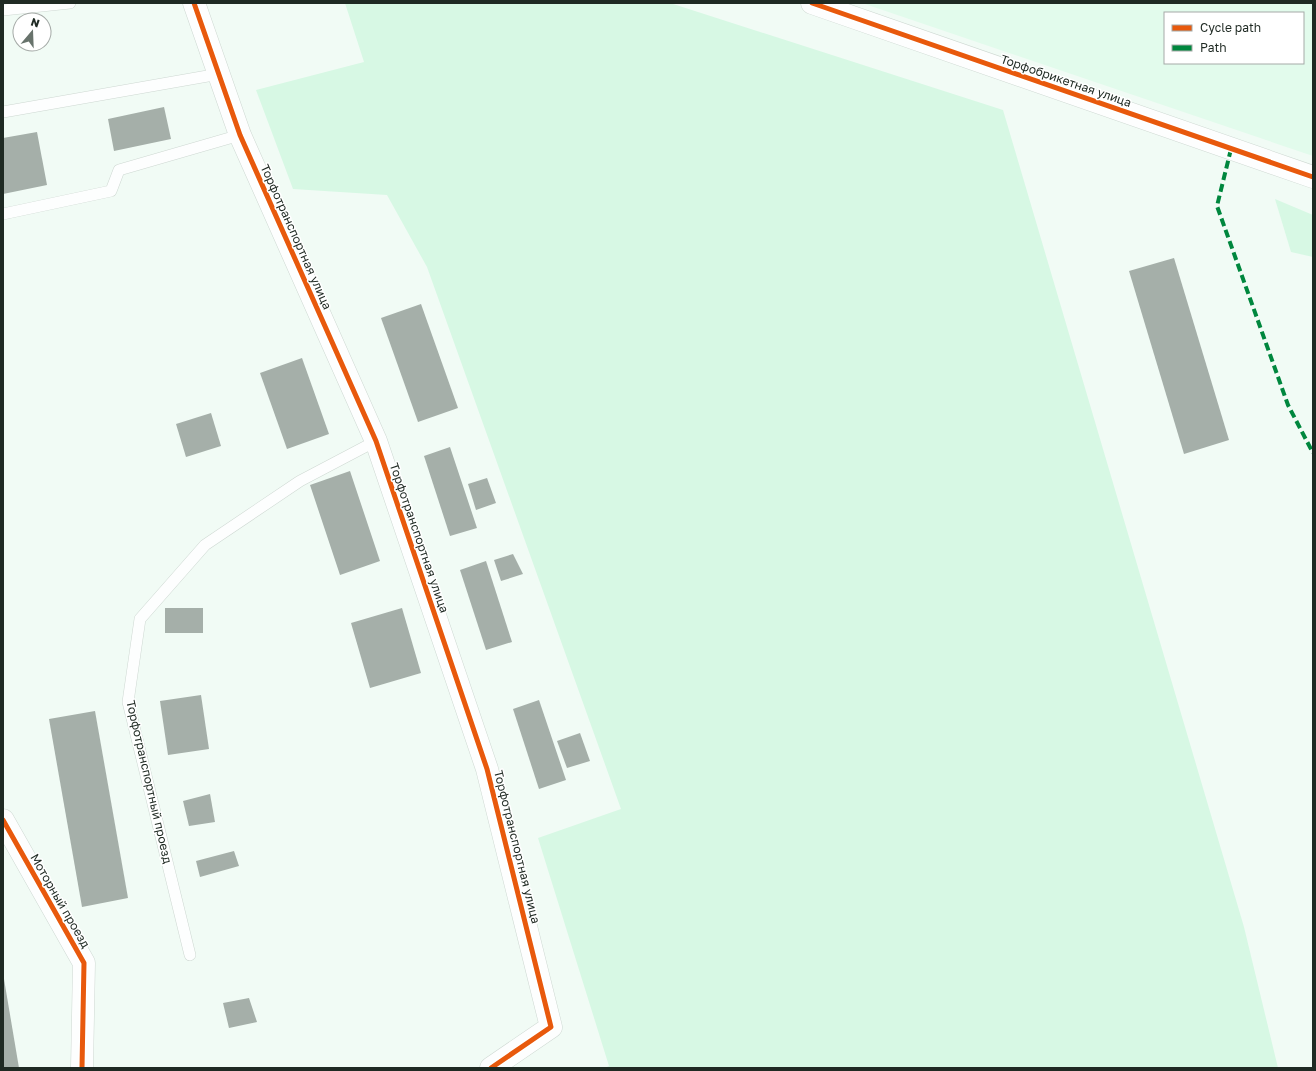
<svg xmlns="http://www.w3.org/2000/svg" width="1316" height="1071" font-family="'Golos Text',sans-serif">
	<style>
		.built { fill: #e2fbec; fill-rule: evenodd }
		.green { fill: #d7f8e4 }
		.building { fill: #a5afa9 }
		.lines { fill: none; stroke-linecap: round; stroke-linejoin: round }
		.service-casing { stroke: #ced8d2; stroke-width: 12 }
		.minor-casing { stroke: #ced8d2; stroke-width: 23 }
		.service { stroke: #fdfefe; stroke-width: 11 }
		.minor { stroke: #fdfefe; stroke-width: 22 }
		.quiet { stroke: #00873e; stroke-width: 4; stroke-dasharray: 8 4; stroke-linecap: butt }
		.cycleway-casing { stroke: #fff; stroke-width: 8 }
		.cycleway { stroke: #e8590c; stroke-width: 5 }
		.labels { text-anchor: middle; stroke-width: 3; stroke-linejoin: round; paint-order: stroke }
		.street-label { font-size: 12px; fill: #1f2a23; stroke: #fff }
	</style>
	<rect width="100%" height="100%" fill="#f1fbf5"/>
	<!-- built -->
	<path class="built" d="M862,3h451v153zM1165,13h138v50h-138z"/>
	<!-- green -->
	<g class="green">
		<path d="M345,3h325l333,107 241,817 34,141h-673l4,-2 -71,-228 83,-29 -194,-542 -40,-72 -94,-6 -37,-99 108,-28z"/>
		<path d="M1275,199l38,16v42l-22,-5z"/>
	</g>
	<!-- building -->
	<g class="building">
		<path d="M164,107l7,32 -57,12 -6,-32z"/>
		<path d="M37,132l10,53 -44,9v-56z"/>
		<path d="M1174,258l55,182 -45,14 -55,-183z"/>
		<path d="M421,304l37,104 -40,14 -37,-104z"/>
		<path d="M302,358l27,76 -42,15 -27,-76z"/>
		<path d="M211,413l10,33 -35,11 -10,-33z"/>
		<path d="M450,447l27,81 -27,8 -26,-80z"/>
		<path d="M350,471l30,90 -40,14 -30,-90z"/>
		<path d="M487,478l9,25 -20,7 -8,-26z"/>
		<path d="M513,554l10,20 -22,7 -7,-21z"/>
		<path d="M486,561l26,81 -26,8 -26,-80z"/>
		<rect x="165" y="608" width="38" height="25"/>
		<path d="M402,608l19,65 -51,15 -19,-65z"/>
		<path d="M201,695l8,54 -41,6 -8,-54z"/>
		<path d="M539,700l27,80 -27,9 -26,-80z"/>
		<path d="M95,711l33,187 -46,9 -33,-188z"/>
		<path d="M580,733l10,28 -23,7 -10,-27z"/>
		<path d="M210,794l5,28 -26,4 -6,-25z"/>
		<path d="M234,851l5,15 -39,11 -4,-16z"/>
		<path d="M3,979h1l15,89h-16z"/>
		<path d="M249,998l8,24 -28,6 -6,-25z"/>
	</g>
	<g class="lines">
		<defs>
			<g id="service">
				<path d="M3,10l67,-7"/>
				<path d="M3,112l216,-38"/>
				<path d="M3,214l108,-23 8,-21 121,-35"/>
				<path d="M190,955l-62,-253 12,-83 65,-74 95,-64 76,-40"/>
			</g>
			<g id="minor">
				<path d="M194,3l46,132 136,306 111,328 64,258 -60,41"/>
				<path d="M812,3l501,174"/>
				<path d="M3,820l81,143 -2,105"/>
			</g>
		</defs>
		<!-- service casing -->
		<use href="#service" class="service-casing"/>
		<!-- minor casing -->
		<use href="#minor" class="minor-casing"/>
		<!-- service -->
		<use href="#service" class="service"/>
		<!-- minor -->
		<use href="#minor" class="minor"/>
		<!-- quiet -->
		<path class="quiet" d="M1231,149l-14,57 71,199 25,48"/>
		<defs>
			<g id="cycleway">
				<path d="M194,3l46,132 136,306 111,328 64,258 -60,41"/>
				<path d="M812,3l501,174"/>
				<path d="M3,820l81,143 -2,105"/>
			</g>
		</defs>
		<!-- cycleway casing -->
		<use href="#cycleway" class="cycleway-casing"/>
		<!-- cycleway -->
		<use href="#cycleway" class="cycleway"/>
	</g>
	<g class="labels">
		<!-- street labels -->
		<g class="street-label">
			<text transform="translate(1066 81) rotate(19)" y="4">Торфобрикетная улица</text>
			<text transform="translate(296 237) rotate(66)" y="4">Торфотранспортная улица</text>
			<text transform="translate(419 538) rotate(71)" y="4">Торфотранспортная улица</text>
			<text transform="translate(149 782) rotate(77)" y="4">Торфотранспортный проезд</text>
			<text transform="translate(517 847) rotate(76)" y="4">Торфотранспортная улица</text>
			<text transform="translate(60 901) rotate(60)" y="4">Моторный проезд</text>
		</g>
	</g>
	<!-- border -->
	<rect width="1316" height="1071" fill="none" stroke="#1f2a23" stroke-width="8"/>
	<!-- legend -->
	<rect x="1164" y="12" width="140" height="52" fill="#ffffff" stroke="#a5aaa7"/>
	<rect x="1172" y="25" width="20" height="6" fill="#e8590c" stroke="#a5aaa7"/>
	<text x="1200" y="32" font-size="12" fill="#1f2a23">Cycle path</text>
	<rect x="1172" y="45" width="20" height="6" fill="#00873e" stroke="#a5aaa7"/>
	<text x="1200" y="52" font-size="12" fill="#1f2a23">Path</text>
	<!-- north arrow -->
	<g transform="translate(32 32) rotate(19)"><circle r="19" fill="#ffffff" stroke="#a5aaa7"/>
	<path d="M0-3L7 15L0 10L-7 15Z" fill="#68736c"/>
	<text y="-6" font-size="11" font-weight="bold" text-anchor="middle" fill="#1f2a23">N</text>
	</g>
</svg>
